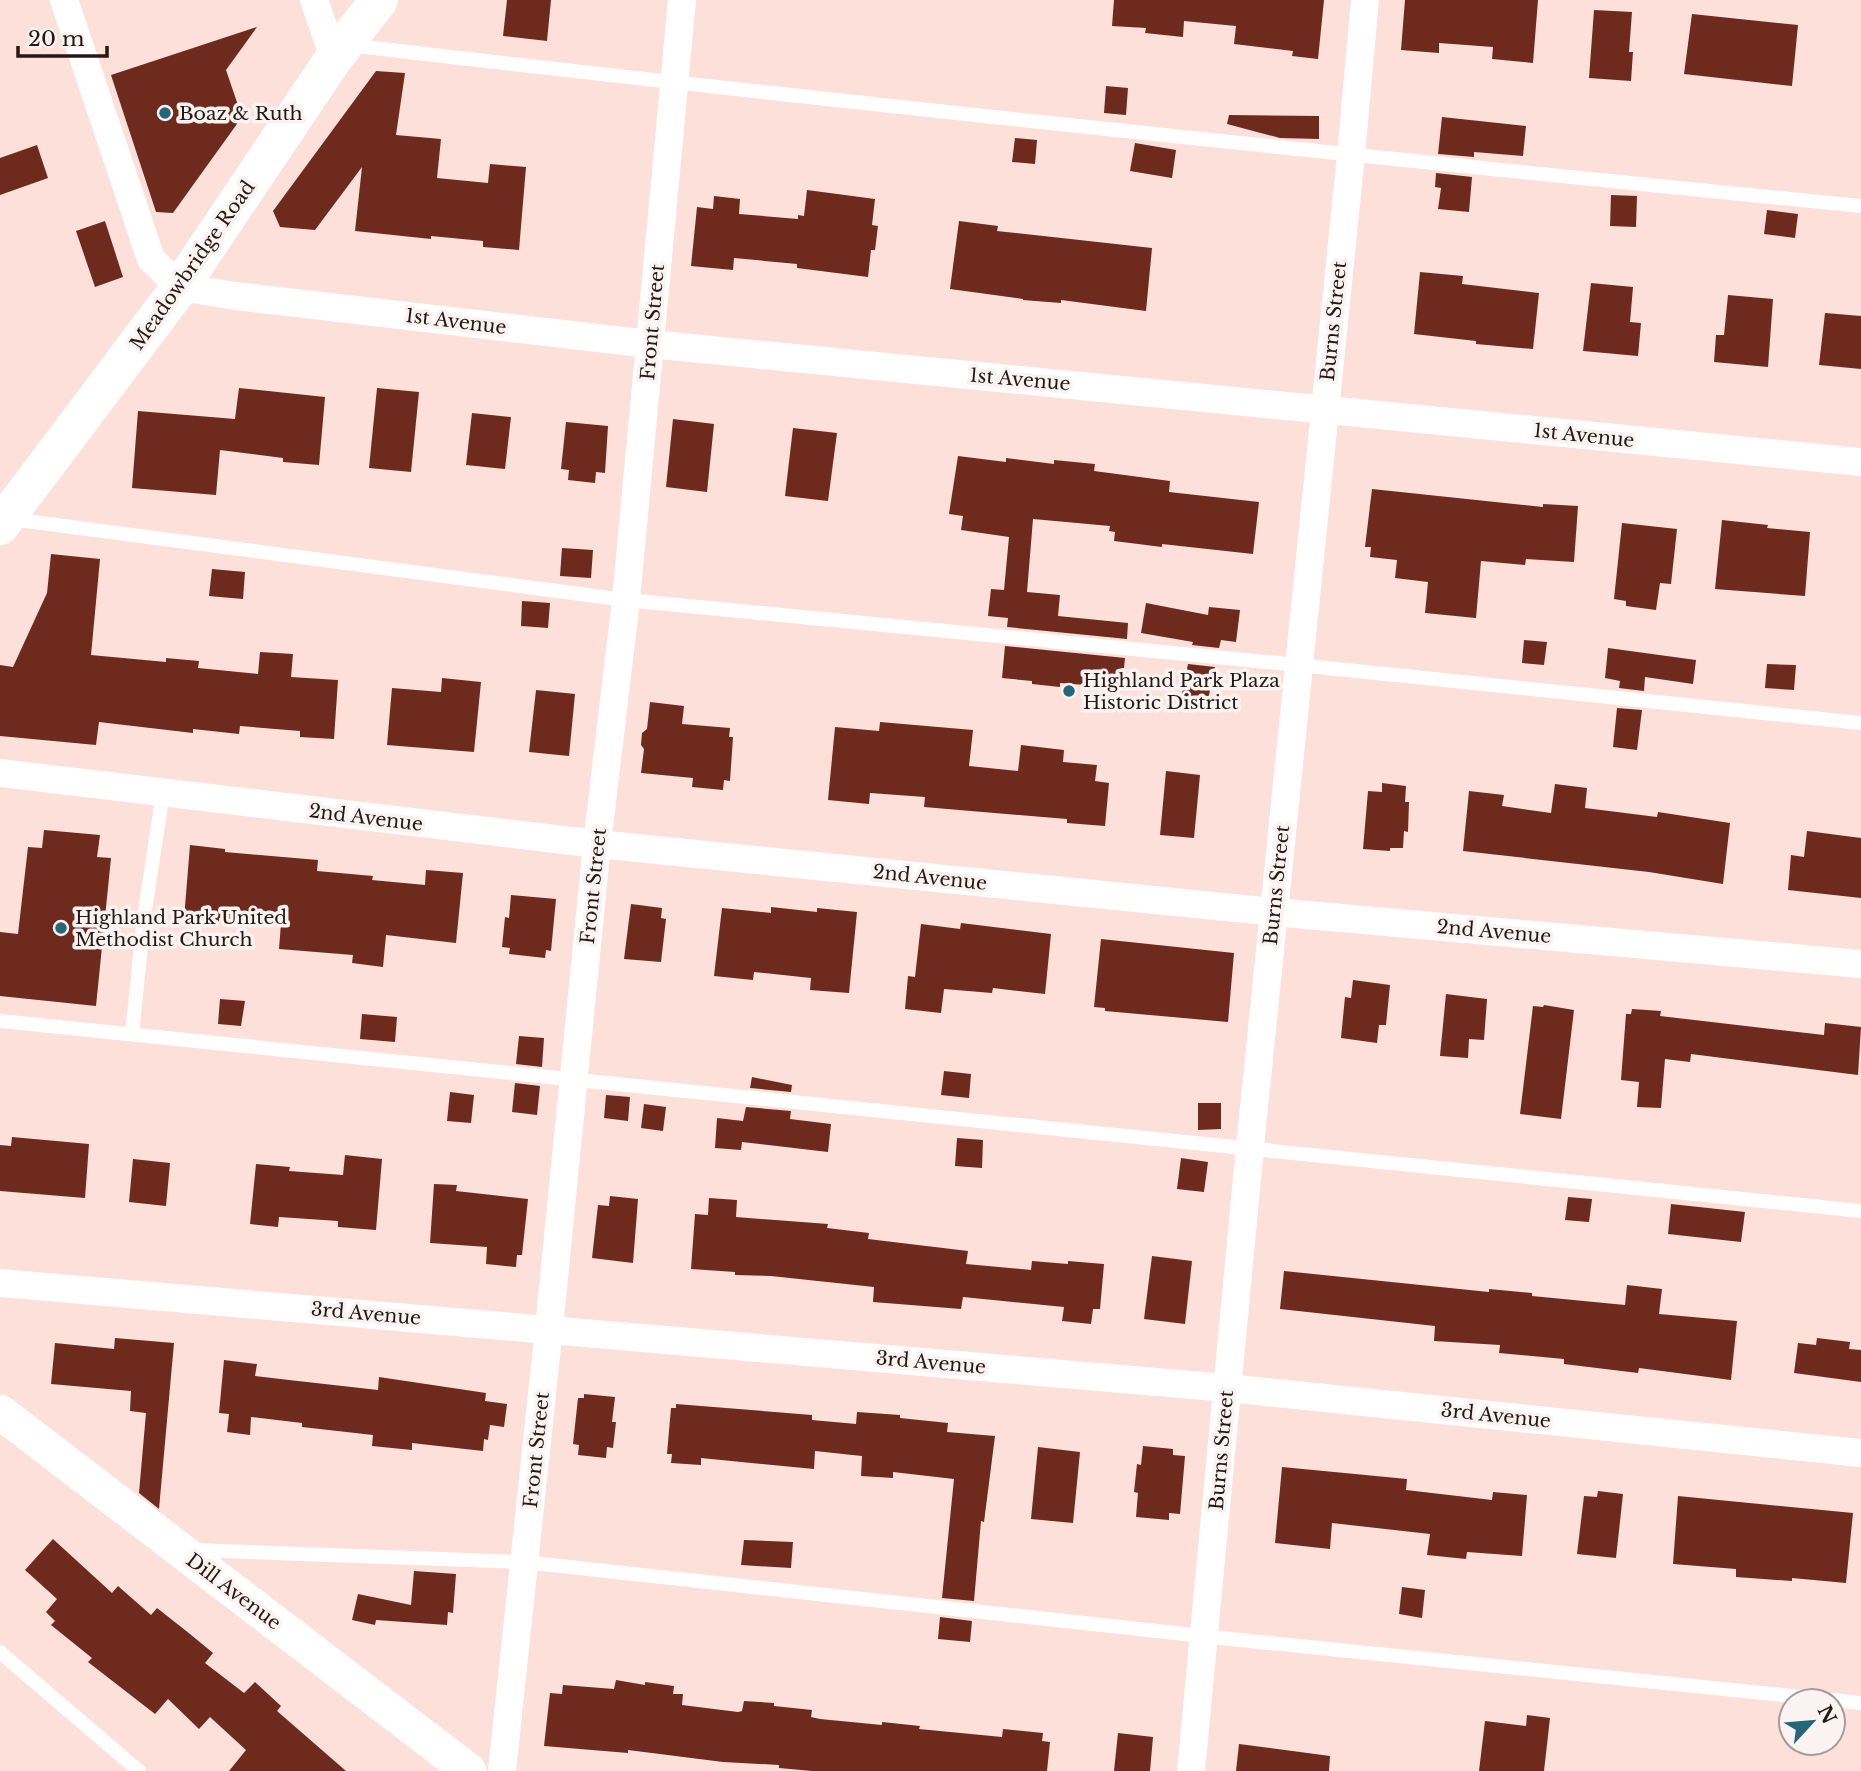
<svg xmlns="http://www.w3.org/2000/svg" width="1861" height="1771" font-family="'Libre Baskerville',serif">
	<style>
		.building { fill: #6f2a1e }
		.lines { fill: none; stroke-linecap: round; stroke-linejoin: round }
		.service { stroke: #fff; stroke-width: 14 }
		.minor { stroke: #fff; stroke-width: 28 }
		.tertiary { stroke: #fff; stroke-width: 35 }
		.secondary { stroke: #fff; stroke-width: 38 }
		.poi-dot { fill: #236778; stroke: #faf3f2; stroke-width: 2.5 }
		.labels { text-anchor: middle; stroke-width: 7; stroke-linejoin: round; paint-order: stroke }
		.poi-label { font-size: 19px; fill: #251916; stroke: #faf3f2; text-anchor: start }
		.street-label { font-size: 19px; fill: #251916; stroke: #faf3f2 }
	</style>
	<rect width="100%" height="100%" fill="#fde0da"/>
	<!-- building -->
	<g class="building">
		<path d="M507,0h44l-4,41 -44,-5z"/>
		<path d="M1114,0h210l-6,59 -26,-3 1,-5 -59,-7 2,-18 -52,-5 -1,16 -38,-4 1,-5 -34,-2z"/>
		<path d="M1405,0h133l-5,63 -41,-4 1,-12 -54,-4v10l-38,-3z"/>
		<path d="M1594,10l38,2 -3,40h4l-2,29 -42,-3z"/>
		<path d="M1692,14l106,11 -6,61 -108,-12z"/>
		<path d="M257,27l-31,43 16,47 -69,96 -17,-1 -45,-137z"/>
		<path d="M376,71l29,2 -9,62 45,4 -4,39 51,5 2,-19 36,3 -7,83 -36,-3v-6l-52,-5v3l-76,-8 7,-64 -47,63 -35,-3 -7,-16z"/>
		<path d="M1106,86l22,2 -2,27 -22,-2z"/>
		<path d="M1229,115l90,1v23l-39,-1 -53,-14z"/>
		<path d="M1442,117l84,9 -3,30 -49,-4v5l-36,-3z"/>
		<path d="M1015,138l22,2 -2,24 -23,-2z"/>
		<path d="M1135,143l41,7 -4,28 -42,-7z"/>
		<path d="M37,145l11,33 -48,17v-37z"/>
		<path d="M1436,173l36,4 -3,35 -31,-3 3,-21 -6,-1z"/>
		<path d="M807,190l68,9 -3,26 6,1 -3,24h-4l-3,27 -71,-9v-4l-63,-6 -1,12 -42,-4 6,-59 16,2 1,-13 26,3 -1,15 59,5v-4l6,1z"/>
		<path d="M1611,195l26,1 -1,31 -26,-1z"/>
		<path d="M1767,210l31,4 -3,24 -31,-4z"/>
		<path d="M105,221l18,56 -28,10 -19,-56z"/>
		<path d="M959,221l39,5 -1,5 155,17 -6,63 -85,-11v3l-38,-3v-1l-73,-10z"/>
		<path d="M1420,272l43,4 -1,8 77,9 -6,56 -57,-5v-3l-62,-7z"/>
		<path d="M1591,283l42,4 -3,35 11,1 -3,33 -55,-5z"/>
		<path d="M1728,295l45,4 -5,68 -54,-5 2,-27h8z"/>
		<path d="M1825,313l36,3v53l-42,-4z"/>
		<path d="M239,388l86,9 -6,68 -36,-3v-4l-63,-8 -4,45 -84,-7 6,-77 97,8z"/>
		<path d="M377,388l42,4 -8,80 -42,-4z"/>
		<path d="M472,413l39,4 -6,52 -39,-4z"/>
		<path d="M673,419l41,5 -7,68 -41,-5z"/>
		<path d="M566,422l42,4 -3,47 -9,-1 -1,11 -27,-3 1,-10 -8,-1z"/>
		<path d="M793,428l44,5 -9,68 -43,-5z"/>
		<path d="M958,456l48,6v-4l48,6v-4l41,4 -1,7 76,10 -1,11 90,10 -6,52 -91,-10v3l-48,-6 1,-9 -6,-1 1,-5 -77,-7 -6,73 33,3 -2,21 70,7 -1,16 -120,-12 1,-9 -20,-2 3,-27 13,1 5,-53 -48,-7 2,-14 -14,-2z"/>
		<path d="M1372,489l171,18v-3l35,2 -4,56 -48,-3 -1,6 -44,-4 -5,57 -51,-5 3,-31 -33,-4 2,-18 -27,-3 1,-10h-6z"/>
		<path d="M1722,520l46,5 -1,3 43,4 -5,64 -90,-7z"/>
		<path d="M1622,523l55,6 -6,55 -11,-1 -4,27 -30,-4v-5l-12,-2z"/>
		<path d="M562,548l31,2 -2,28 -31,-2z"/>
		<path d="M51,554l49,5 -9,96 75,7v-4l33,3 -1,7 60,6 2,-22 33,2 -2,23 47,3 -4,59 -34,-2v-6l-60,-5 -1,8 -46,-5v4l-94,-11 -3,23 -96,-9v-71l13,2 34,-74z"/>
		<path d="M212,569l33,3 -2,27 -34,-3z"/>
		<path d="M522,601l28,2 -2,25 -27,-2z"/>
		<path d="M1146,603l62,12 1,-8 31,3 -4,32 -15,-2 -2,8 -27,-3 1,-3 -52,-9z"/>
		<path d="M1524,640l23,2 -3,23 -22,-2z"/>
		<path d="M1005,646l120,12 -3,30 -62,-5v4l-28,-3v-3l-30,-3z"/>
		<path d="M1608,648l88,12 -3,24 -48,-7 -1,14 -25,-3 1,-7 -15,-3z"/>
		<path d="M1188,664l27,3 -8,37 -26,-5z"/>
		<path d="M1767,664l29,1 -2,25 -29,-2z"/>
		<path d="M442,678l39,4 -7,70 -87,-7 5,-57 49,4z"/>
		<path d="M536,690l39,4 -6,62 -40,-4z"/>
		<path d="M650,702l34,4 -2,18 48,4 -1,9h4l-3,44 -6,-1 -1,10 -31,-3 1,-9 -52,-5 3,-24 -3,-4 1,-12 5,-4z"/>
		<path d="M1617,708l25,2 -5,40 -24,-3z"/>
		<path d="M880,722l93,8 -4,36 49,5 3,-26 43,5 -1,12 34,3 -2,16 14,2 -4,43 -38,-3v-4l-143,-12 1,-10 -55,-4 -1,11 -41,-4 7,-73 44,4z"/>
		<path d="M1166,771l34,4 -6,63 -34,-3z"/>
		<path d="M1382,783l24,3 -1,16h4l-1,30 -4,-1 -1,17h-13v3l-27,-2 5,-58 14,1z"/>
		<path d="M1555,784l32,4 -2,20 72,9 1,-5 72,11 -7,61 -74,-12 -186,-21 6,-60 35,4 -2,11 49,7z"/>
		<path d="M44,830l56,5 -3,22 14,1 -15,148 -96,-10v-64l18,2 10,-87 14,1z"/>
		<path d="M1807,831l54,7v60l-73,-8 3,-35 13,2z"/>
		<path d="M190,845l35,4v3l93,8 -1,11 56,5 -1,4 53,5 1,-15 37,3 -7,70 -70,-8 -3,32 -31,-4 1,-8 -74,-6 2,-26 -62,-5v4l-35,-3z"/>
		<path d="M511,895l45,4 -5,52 -5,-1 -1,8 -36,-4 1,-6 -8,-1 3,-30 4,1z"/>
		<path d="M631,904l31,4 -1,10 5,1 -5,43 -37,-3z"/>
		<path d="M771,907l46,5v-4l40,4 -8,81 -39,-3 1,-12 -57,-6 -1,8 -39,-4 8,-68 49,5z"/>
		<path d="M961,923l90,11 -6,60 -52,-6 -1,5 -48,-4 -3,24 -36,-4 3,-33 7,1 6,-53 39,5z"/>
		<path d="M1101,939l133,14 -6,69 -123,-11v-3l-11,-1z"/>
		<path d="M1353,980l37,5 -4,40h-7l-2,18 -36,-5 4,-41 6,1z"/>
		<path d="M1446,994l41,5 -3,41 -15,-1 -1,19 -28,-2z"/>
		<path d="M220,999l25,2 -4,25 -23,-2z"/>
		<path d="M1544,1005l30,5 -13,109 -41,-5 13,-108 10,1z"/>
		<path d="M1632,1009l29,2 -1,5 164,19 1,-12 36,4 -3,48 -167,-21 -1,8 -25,-3 -4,49 -24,-1 2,-25 -18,-2 5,-66h5z"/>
		<path d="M362,1014l35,3 -2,25 -35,-3z"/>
		<path d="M519,1036l25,2 -2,29 -26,-3z"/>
		<path d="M944,1071l27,3 -2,24 -28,-3z"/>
		<path d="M752,1077l40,8 -1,7 -41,-4z"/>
		<path d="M515,1083l25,3 -3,29 -25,-3z"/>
		<path d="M450,1092l24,3 -3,28 -24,-2z"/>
		<path d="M606,1095l24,2 -2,24 -24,-3z"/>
		<path d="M1198,1103h23v26l-23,1z"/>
		<path d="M644,1104l22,3 -3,24 -22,-3z"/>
		<path d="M746,1107l45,4 -1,8 41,5 -3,28 -86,-10 -1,8 -26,-2 2,-30 26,3z"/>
		<path d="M12,1137l77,7 -4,54 -85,-7v-46l11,1z"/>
		<path d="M957,1138l26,2 -1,28 -27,-2z"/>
		<path d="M345,1155l37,4 -6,71 -38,-3v-6l-59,-4 -1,10 -28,-3 6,-60 34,3 -1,4 54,4z"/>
		<path d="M1181,1158l27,4 -4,30 -27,-3z"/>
		<path d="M133,1159l37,4 -4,43 -37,-4z"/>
		<path d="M434,1184l23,1 -1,6 72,8 -6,56h-5l-1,12 -30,-3 1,-17 -57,-4z"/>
		<path d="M610,1196l28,3 -5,64 -41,-5 6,-53 11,1z"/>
		<path d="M1568,1197l24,2 -3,23 -24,-2z"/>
		<path d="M709,1198l28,2 -1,17 92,7 -1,4 42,5 -1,6 100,12 -2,13 65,6 1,-9 36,3v-3l36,3 -4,45h-7l-2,15 -29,-3 2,-14 -101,-10 -2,12 -88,-7 1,-15 -103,-11 -36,-1v-3l-44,-3 4,-55 13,1z"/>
		<path d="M1671,1204l74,8 -4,30 -73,-8z"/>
		<path d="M1152,1256l40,5 -7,63 -41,-5z"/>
		<path d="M1284,1271l205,21v-3l43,4v3l93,9 2,-20 35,4 -3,25 78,7 -6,59 -92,-12 -1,5 -74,-9v-5l-65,-6 1,-8 -66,-4 1,-15 -155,-17z"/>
		<path d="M115,1338l59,5 -15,166 -20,-16 7,-80 -16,-2 1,-20 -80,-7 4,-41 59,6z"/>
		<path d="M1817,1338l33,4 -1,7 12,1v32l-67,-9 4,-30 18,2z"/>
		<path d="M224,1360l33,4 -2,12 34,4 89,10 1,-13 107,16 -1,8 22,3 -3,23 -14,-2 -2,15 -4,-1 -1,12 -71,-8v7l-40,-4 1,-11 -71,-8v-4l-51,-6 -1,18 -23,-3 2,-18 -10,-1z"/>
		<path d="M584,1394l31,3 -3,25h4l-3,26 -6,-1 -1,11 -28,-3 1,-10 -6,-1 5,-46h6z"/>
		<path d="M676,1404l136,11v5l44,4 1,-12 43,3v3l48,5 -1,9 48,4 -11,86 -3,-1 -7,80 -32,-3 12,-119 -61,-7v6l-32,-2 1,-20 -47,-5 -1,18 -113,-11v7l-30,-2 1,-9h-5l4,-46h5z"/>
		<path d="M1143,1446l30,3v6l12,1 -5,58 -11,-1v7l-33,-3 2,-24 -4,-1 3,-28 4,1z"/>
		<path d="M1038,1447l42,5 -7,71 -42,-4z"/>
		<path d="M1282,1467l125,12 -1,11 86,10 1,-8 34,3 -5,61 -55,-4 -1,7 -39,-4 3,-21 -98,-11 -2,26 -55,-6z"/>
		<path d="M1598,1491l25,3 -7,64 -39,-4 7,-58 13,1z"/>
		<path d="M1678,1496l175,17 -7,70 -54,-5v3l-56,-4v-8l-63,-5z"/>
		<path d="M53,1539l59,54 6,-7 33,29 6,-7 33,26 23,19 -8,10 39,30 11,-11 26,24 -4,5 69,60h-117l17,-21 -36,-33 -11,12 -31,-30 -13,15 -67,-52 4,-4 -41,-33 4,-4 -9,-9 11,-13 -32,-29z"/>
		<path d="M744,1540l49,2 -2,26 -50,-3z"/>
		<path d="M414,1571l42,3 -3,39 -5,-1 -1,13 -71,-5 -1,5 -23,-5 6,-26 53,11z"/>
		<path d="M1402,1587l23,3 -3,28 -23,-4z"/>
		<path d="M940,1617l32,4 -2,21 -32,-3z"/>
		<path d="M616,1680l29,5v-3l29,4 -1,8h10l-1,11 56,7 4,-1 2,-10 30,2v3l38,4 -1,7 9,2 62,6v-3l38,4 -1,3 83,8 1,-8 40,4 -1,8 8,1 -3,29h-235l-33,-3v-3l-56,-3 -95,-12v3l-84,-7 6,-53 12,1 1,-9 51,4z"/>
		<path d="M1527,1715l23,3 -6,53h-65l6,-50 41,5z"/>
		<path d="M1118,1733l35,4 -3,34h-36z"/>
		<path d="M1239,1744l91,12 -1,15h-93z"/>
	</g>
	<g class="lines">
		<!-- service -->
		<g class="service">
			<path d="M348,45c504,59 1008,111 1513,161"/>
			<path d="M11,519l615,81 672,65 563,58"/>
			<path d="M0,1021l1861,190"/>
			<path d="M132,1034l12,-117 19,-124"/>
			<path d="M192,1550l332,12 706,77 631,64"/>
			<path d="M0,1652l139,119"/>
		</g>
		<!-- minor -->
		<g class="minor">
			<path d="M64,0l87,259 29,28 55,9 415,48 1211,118"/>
			<path d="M314,0l20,58"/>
			<path d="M0,773l597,71 677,68 587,52"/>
			<path d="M0,1283l1227,105 634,65"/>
			<path d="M502,1771l47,-443 48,-484 29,-244 56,-600"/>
			<path d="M1191,1771l59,-624 101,-992 14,-155"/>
		</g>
		<!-- tertiary -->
		<path class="tertiary" d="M0,1412l469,359"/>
		<!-- secondary -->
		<path class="secondary" d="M0,526l180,-239 154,-229 45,-58"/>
	</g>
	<!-- markers -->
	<g class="poi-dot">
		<circle cx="165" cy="113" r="7"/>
		<circle cx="1069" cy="691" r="7"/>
		<circle cx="61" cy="928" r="7"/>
	</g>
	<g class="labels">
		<!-- poi labels -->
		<g class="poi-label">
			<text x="179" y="120">Boaz &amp; Ruth</text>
			<text x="1083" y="687">Highland Park Plaza<tspan x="1083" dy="22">Historic District</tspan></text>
			<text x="75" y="924">Highland Park United<tspan x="75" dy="22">Methodist Church</tspan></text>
		</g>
		<!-- street labels -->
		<g class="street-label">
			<text transform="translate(192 265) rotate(-55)" y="7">Meadowbridge Road</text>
			<text transform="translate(456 321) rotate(7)" y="7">1st Avenue</text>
			<text transform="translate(1333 321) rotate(-84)" y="7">Burns Street</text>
			<text transform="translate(652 322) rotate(-85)" y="7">Front Street</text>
			<text transform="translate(1020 379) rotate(5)" y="7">1st Avenue</text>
			<text transform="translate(1584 435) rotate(6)" y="7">1st Avenue</text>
			<text transform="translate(366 817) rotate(7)" y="7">2nd Avenue</text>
			<text transform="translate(930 877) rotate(6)" y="7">2nd Avenue</text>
			<text transform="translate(1276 885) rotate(-84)" y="7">Burns Street</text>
			<text transform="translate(593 886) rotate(-84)" y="7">Front Street</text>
			<text transform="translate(1494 931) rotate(5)" y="7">2nd Avenue</text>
			<text transform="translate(366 1313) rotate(5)" y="7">3rd Avenue</text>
			<text transform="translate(931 1362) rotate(5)" y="7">3rd Avenue</text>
			<text transform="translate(1496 1415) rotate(6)" y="7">3rd Avenue</text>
			<text transform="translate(536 1450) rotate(-84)" y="7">Front Street</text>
			<text transform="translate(1221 1450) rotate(-85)" y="7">Burns Street</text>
			<text transform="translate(234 1591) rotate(37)" y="7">Dill Avenue</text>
		</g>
	</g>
	<!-- north arrow -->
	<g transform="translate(1812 1722) rotate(64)"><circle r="33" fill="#faf3f2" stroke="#a59c9a" stroke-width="2"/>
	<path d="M0-5L12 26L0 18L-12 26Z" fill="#236778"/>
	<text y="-10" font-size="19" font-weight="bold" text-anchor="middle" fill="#251916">N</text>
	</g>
	<!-- scale -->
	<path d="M18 46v10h89v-10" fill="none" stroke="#251916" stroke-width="3.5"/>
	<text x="28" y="46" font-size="21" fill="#251916" stroke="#faf3f2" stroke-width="5" paint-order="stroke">20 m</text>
</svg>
